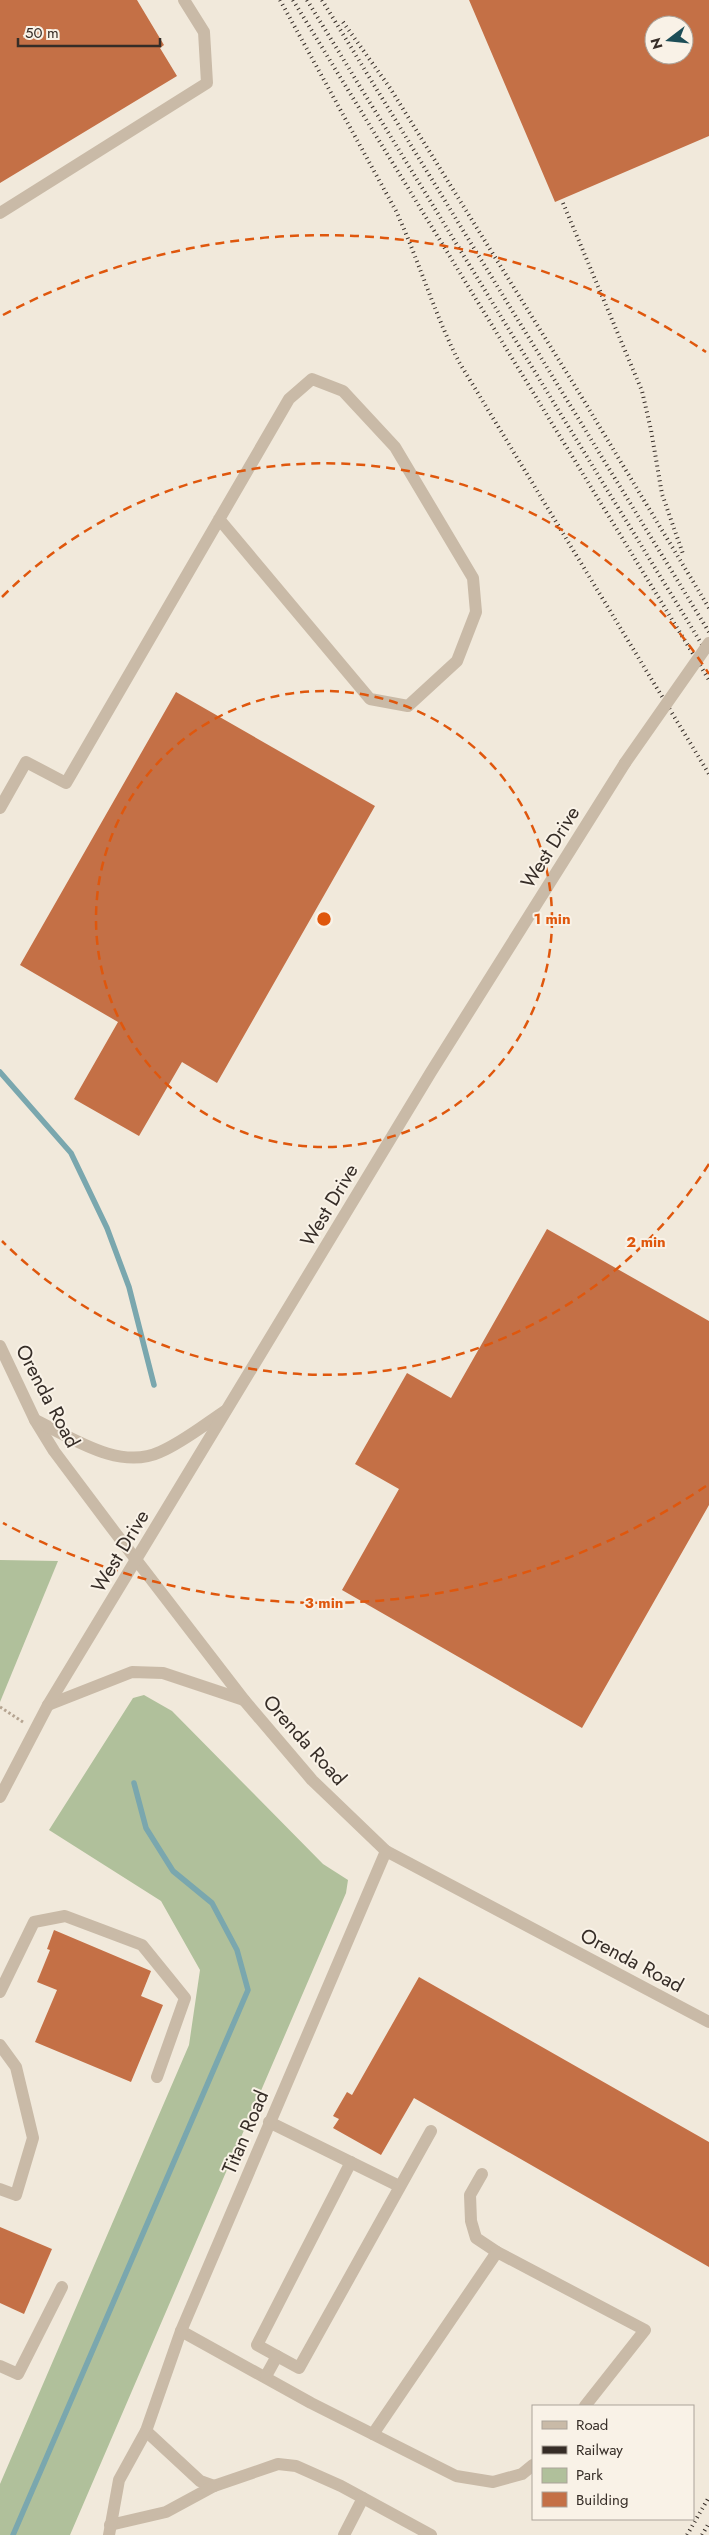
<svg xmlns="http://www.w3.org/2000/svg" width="709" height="2535" font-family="Jost,sans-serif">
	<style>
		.green { fill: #b0c09b }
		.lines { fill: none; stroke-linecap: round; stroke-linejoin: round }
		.stream { stroke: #7aa7ae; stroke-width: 5.5 }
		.building { fill: #c47046; fill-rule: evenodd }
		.path { stroke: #b5a491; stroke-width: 3; stroke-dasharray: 2.5 2.5; stroke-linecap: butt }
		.minor { stroke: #c9baa7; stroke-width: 12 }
		.rail { stroke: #362d27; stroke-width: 4; stroke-dasharray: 1 4; stroke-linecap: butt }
		.minor-bridge { stroke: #c9baa7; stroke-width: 12 }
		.ring { fill: none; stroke: #df570d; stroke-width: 2.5; stroke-dasharray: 9 6 }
		.labels { text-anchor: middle; stroke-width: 4; stroke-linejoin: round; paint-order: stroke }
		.street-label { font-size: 20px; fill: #362d27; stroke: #f9f2e7 }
		.centre { fill: #df570d; stroke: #f9f2e7; stroke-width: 2.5 }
		.ring-label { font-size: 15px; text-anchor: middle; font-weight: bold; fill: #df570d; stroke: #f9f2e7; stroke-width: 4; stroke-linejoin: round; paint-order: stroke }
	</style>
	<rect width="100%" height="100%" fill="#f1e9db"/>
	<!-- green -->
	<g class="green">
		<path d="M0,1560l58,1 -58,141z"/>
		<path d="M144,1695l28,16 151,153 25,16 -2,13 -276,642h-70v-51l189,-439 11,-75 -39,-69 -112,-71 84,-132z"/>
	</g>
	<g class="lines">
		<!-- stream -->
		<g class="stream">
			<path d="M0,1072l71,81 36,75 22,59 25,98"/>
			<path d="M13,2535l235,-545 -11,-40 -25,-47 -39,-32 -27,-43 -12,-45"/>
		</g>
	</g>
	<!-- building -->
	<g class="building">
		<path d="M0,0h137l27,45 -4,3 17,28 -177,107z"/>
		<path d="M469,0h240v136l-154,66zM654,25h30v30h-30z"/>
		<path d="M176,692l199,114 -158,277 -35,-21 -43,74 -65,-37 44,-77 -98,-57z"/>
		<path d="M547,1229l162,92v184l-127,223 -240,-138 57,-101 -44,-25 52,-91 44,25z"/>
		<path d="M54,1930l97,41 -10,25 22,9 -32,77 -96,-40 22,-52 -20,-8 13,-32 -3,-1z"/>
		<path d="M419,1977l290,165v125l-295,-169 -33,57 -48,-27 6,-9 -6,-3 14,-24 5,3z"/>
		<path d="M0,2227l52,22 -28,65 -24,-11z"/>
	</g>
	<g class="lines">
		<!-- path -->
		<path class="path" d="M0,1707l23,15"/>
		<!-- minor -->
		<g class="minor">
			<path d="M0,213l207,-130 -3,-51 -20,-32"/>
			<path d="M0,808l26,-46 40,21 223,-384 23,-20 31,12 52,56 78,131 3,34 -19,49 -49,45 -38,-7 -151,-180"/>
			<path d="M0,1346l35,74 19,31 60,80 130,169 68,80 74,71 323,171"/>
			<path d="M35,1420c36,17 84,51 125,32 23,-10 44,-27 65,-41"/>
			<path d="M48,1705l84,-33 31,1 81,27"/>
			<path d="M0,1797l48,-92 383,-633 194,-309"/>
			<path d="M0,1992l34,-70 31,-6 77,29 43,53 -28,79"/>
			<path d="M0,2045l16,22 17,71 -17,57 -16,-6"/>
			<path d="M269,2122l130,64"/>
			<path d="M482,2174l-12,21 1,26 5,17 21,14"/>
			<path d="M181,2331l130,72 145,73 37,6 29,-8 11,-9"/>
			<path d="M277,2356l-20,-11 94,-183"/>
			<path d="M0,2366l18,8 44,-87"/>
			<path d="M266,2376l11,-20 22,12 132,-237"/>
			<path d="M146,2431l54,50 14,5"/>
			<path d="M373,2434l124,-182 148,78 -60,76"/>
			<path d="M110,2525l56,-13 48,-26 64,-22 18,2 45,20 90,49"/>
			<path d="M109,2535l10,-55 27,-49 35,-100 205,-480"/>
			<path d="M344,2535l19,-37"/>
		</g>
		<!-- rail -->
		<g class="rail">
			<path d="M280,0l116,211c23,50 38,102 63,151l250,412"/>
			<path d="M293,0l416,680"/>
			<path d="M307,0l402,656"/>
			<path d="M322,0l387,632"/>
			<path d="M343,22l47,66 185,298 134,222"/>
			<path d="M563,203l79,188 9,39 11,64 21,60"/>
			<path d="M687,2535l22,-38"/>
			<path d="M702,2535l7,-12"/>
		</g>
		<!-- minor-bridge -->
		<path class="minor-bridge" d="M625,763l84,-120"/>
	</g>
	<!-- distance rings -->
	<g class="ring">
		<circle cx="324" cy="919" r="228"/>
		<path d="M709 1164A456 456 0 0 1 2 1241M2 597A456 456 0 0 1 709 674"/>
		<path d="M706 1486A684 684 0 0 1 3 1523M3 315A684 684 0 0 1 706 352"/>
	</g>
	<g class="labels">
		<!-- street labels -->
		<g class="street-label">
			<text transform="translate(550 847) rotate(-58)" y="7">West Drive</text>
			<text transform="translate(329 1205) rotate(-59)" y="7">West Drive</text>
			<text transform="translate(48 1396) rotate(62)" y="7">Orenda Road</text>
			<text transform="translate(120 1551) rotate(-59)" y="7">West Drive</text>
			<text transform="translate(305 1740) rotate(48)" y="7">Orenda Road</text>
			<text transform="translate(632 1960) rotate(28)" y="7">Orenda Road</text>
			<text transform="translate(245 2132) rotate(-67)" y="7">Titan Road</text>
		</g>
	</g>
	<circle cx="324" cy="919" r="8" class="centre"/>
	<g class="ring-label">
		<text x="552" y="924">1 min</text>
		<text x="646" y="1247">2 min</text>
		<text x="324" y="1608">3 min</text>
	</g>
	<!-- legend -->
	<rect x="532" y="2405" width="162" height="115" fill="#f9f2e7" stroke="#aba39a"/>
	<rect x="542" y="2421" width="25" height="8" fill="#c9baa7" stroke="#aba39a"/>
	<text x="576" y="2430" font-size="15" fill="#362d27">Road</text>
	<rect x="542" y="2446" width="25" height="8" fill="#362d27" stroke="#aba39a"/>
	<text x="576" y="2455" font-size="15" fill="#362d27">Railway</text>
	<rect x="542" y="2468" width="25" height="15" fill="#b0c09b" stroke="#aba39a"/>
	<text x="576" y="2480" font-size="15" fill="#362d27">Park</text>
	<rect x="542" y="2492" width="25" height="15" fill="#c47046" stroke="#aba39a"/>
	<text x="576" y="2505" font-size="15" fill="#362d27">Building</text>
	<!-- north arrow -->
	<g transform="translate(669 40) rotate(254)"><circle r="24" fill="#f9f2e7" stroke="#aba39a"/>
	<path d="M0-4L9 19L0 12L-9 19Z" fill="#1d4e57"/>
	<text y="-8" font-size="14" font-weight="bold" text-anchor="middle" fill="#362d27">N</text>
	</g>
	<!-- scale -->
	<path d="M18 38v8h142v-8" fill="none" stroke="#362d27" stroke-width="2.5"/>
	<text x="25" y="38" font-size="15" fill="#362d27" stroke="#f9f2e7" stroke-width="4" paint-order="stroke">50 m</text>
</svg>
